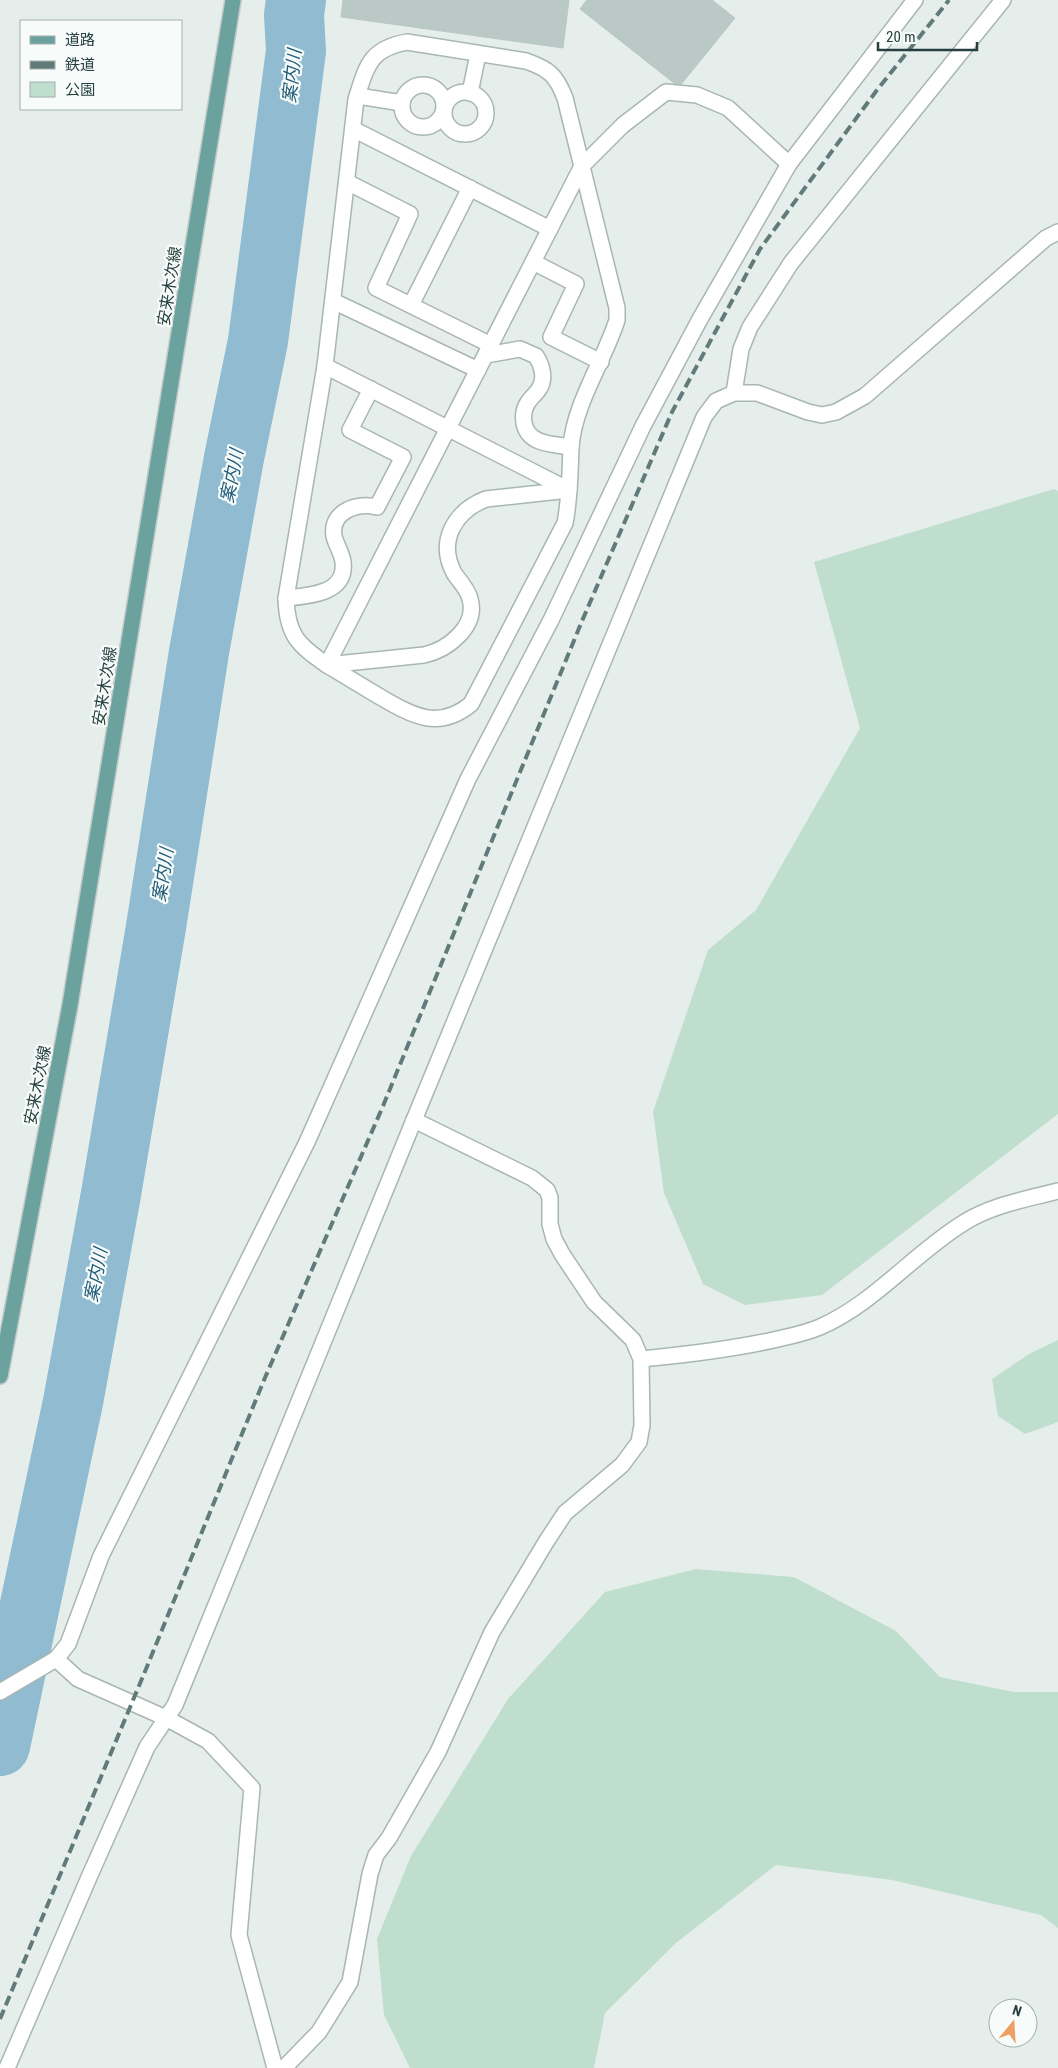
<svg xmlns="http://www.w3.org/2000/svg" width="1058" height="2068" font-family="'Roboto Condensed','Noto Sans JP',sans-serif">
	<style>
		.green { fill: #c0dece }
		.lines { fill: none; stroke-linecap: round; stroke-linejoin: round }
		.river { stroke: #90bbd1; stroke-width: 60 }
		.building { fill: #bbc9c6; stroke: #b8c8c4 }
		.minor-casing { stroke: #a8b6b4; stroke-width: 18 }
		.major-casing { stroke: #c2cac9; stroke-width: 18 }
		.minor { stroke: #fff; stroke-width: 15 }
		.major { stroke: #6ca29e; stroke-width: 15 }
		.rail { stroke: #607b79; stroke-width: 4; stroke-dasharray: 10 5; stroke-linecap: butt }
		.labels { text-anchor: middle; stroke-width: 4.5; stroke-linejoin: round; paint-order: stroke }
		.street-label { font-size: 16px; fill: #25403e; stroke: #f7fbf9 }
		.water-label { font-size: 18px; font-style: italic; fill: #205c7b; stroke: #f7fbf9 }
	</style>
	<rect width="100%" height="100%" fill="#e6eeec"/>
	<!-- green -->
	<g class="green">
		<path d="M1054,489l4,2v623l-236,181 -77,10 -42,-21 -39,-91 -11,-81 55,-162 48,-40 104,-182 -46,-166z"/>
		<path d="M1058,1340v82l-33,12 -27,-18 -6,-37 37,-25z"/>
		<path d="M696,1569l98,8 102,54 44,46 74,15h44v236l-17,-13 -149,-35 -116,-15 -100,78 -71,70 -11,55h-184l-26,-53 -7,-76 34,-83 97,-157 97,-107z"/>
	</g>
	<g class="lines">
		<!-- river -->
		<path class="river" d="M0,1746l73,-344 38,-208 45,-267 43,-275 35,-194 24,-117 38,-290 -2,-36 2,-15"/>
	</g>
	<!-- building -->
	<g class="building">
		<path d="M343,0h226l-6,48 -222,-31z"/>
		<path d="M587,0h125l23,18 -56,69 -99,-78z"/>
	</g>
	<g class="lines">
		<defs>
			<g id="minor">
				<circle cx="423" cy="106" r="21"/>
				<circle cx="465" cy="113" r="21"/>
				<path d="M470,93l8,-39"/>
				<path d="M358,96l44,7"/>
				<path d="M353,129l197,100"/>
				<path d="M347,182l63,32 -34,74 115,57"/>
				<path d="M533,262l43,22 -25,53 50,25"/>
				<path d="M333,301l145,69"/>
				<path d="M411,305l59,-117"/>
				<path d="M486,355l34,-6 16,7c6,9 10,23 3,33 -3,5 -9,9 -12,15 -3,5 -4,13 -3,19 4,22 29,21 47,24"/>
				<path d="M325,366l244,124"/>
				<path d="M734,393l7,-44 9,-22 41,-64 212,-263"/>
				<path d="M286,598c22,-2 61,-4 57,-36 -1,-9 -7,-17 -9,-26 -4,-25 24,-34 43,-29l26,-50 -53,-27 21,-41"/>
				<path d="M327,665c17,10 33,20 50,30 33,19 60,37 94,9l94,-181c5,-25 5,-51 6,-76 3,-43 33,-86 46,-127v-12l-52,-210c-9,-23 -16,-29 -39,-37l-119,-19c-38,7 -40,24 -51,57l-31,267 -39,232c1,37 12,47 41,67l97,-10c23,-5 54,-28 46,-56 -2,-10 -11,-18 -16,-26 -17,-32 1,-62 32,-74l83,-9"/>
				<path d="M327,665l255,-499 41,-41 43,-33 31,3 31,13 61,56"/>
				<path d="M641,1359c43,-4 85,-9 128,-18 17,-4 35,-7 51,-14 55,-24 94,-74 145,-105 27,-17 62,-23 93,-31"/>
				<path d="M56,1659l22,20 88,39 42,23 44,47 -13,147 36,133"/>
				<path d="M0,1692l56,-33 12,-15 33,-88 206,-414 161,-363 83,-159 92,-194 57,-107 89,-155 126,-164"/>
				<path d="M7,2068l83,-193 57,-128 28,-42 239,-585 290,-703 12,-16 18,-8h23l51,19 14,3 14,-3 29,-16 181,-158 12,-6"/>
				<path d="M284,2068l35,-36 31,-50 20,-108 6,-19 13,-17 49,-86 54,-120 54,-90 19,-29 57,-48 17,-23 3,-17 -1,-66 -8,-19 -39,-38 -32,-48 -8,-15 -4,-15v-26l-3,-8 -15,-12 -118,-58"/>
			</g>
			<path id="major" d="M0,1376l70,-371 163,-1005"/>
		</defs>
		<!-- minor casing -->
		<use href="#minor" class="minor-casing"/>
		<!-- major casing -->
		<use href="#major" class="major-casing"/>
		<!-- minor -->
		<use href="#minor" class="minor"/>
		<!-- major -->
		<use href="#major" class="major"/>
		<!-- rail -->
		<path class="rail" d="M0,2019l146,-350 118,-289 119,-274 199,-485 90,-209 88,-163 117,-159 72,-90"/>
	</g>
	<g class="labels">
		<!-- street labels -->
		<g class="street-label">
			<text transform="translate(169 286) rotate(-81)" y="6">安来木次線</text>
			<text transform="translate(104 686) rotate(-81)" y="6">安来木次線</text>
			<text transform="translate(37 1085) rotate(-79)" y="6">安来木次線</text>
		</g>
		<!-- water labels -->
		<g class="water-label">
			<text transform="translate(292 76) rotate(-84)" y="6">案内川</text>
			<text transform="translate(232 476) rotate(-79)" y="6">案内川</text>
			<text transform="translate(163 875) rotate(-81)" y="6">案内川</text>
			<text transform="translate(96 1275) rotate(-79)" y="6">案内川</text>
		</g>
	</g>
	<!-- legend -->
	<rect x="20" y="20" width="162" height="90" fill="#f7fbf9" stroke="#a3b0ae"/>
	<rect x="30" y="36" width="25" height="8" fill="#6ca29e" stroke="#a3b0ae"/>
	<text x="65" y="45" font-size="15" fill="#25403e">道路</text>
	<rect x="30" y="61" width="25" height="8" fill="#607b79" stroke="#a3b0ae"/>
	<text x="65" y="70" font-size="15" fill="#25403e">鉄道</text>
	<rect x="30" y="82" width="25" height="15" fill="#c0dece" stroke="#a3b0ae"/>
	<text x="65" y="95" font-size="15" fill="#25403e">公園</text>
	<!-- north arrow -->
	<g transform="translate(1013 2023) rotate(18)"><circle r="24" fill="#f7fbf9" stroke="#a3b0ae"/>
	<path d="M0-4L9 19L0 12L-9 19Z" fill="#ee9f64"/>
	<text y="-8" font-size="14" font-weight="bold" text-anchor="middle" fill="#25403e">N</text>
	</g>
	<!-- scale -->
	<path d="M878 42v8h99v-8" fill="none" stroke="#25403e" stroke-width="2.5"/>
	<text x="886" y="42" font-size="15" fill="#25403e" stroke="#f7fbf9" stroke-width="4" paint-order="stroke">20 m</text>
</svg>
